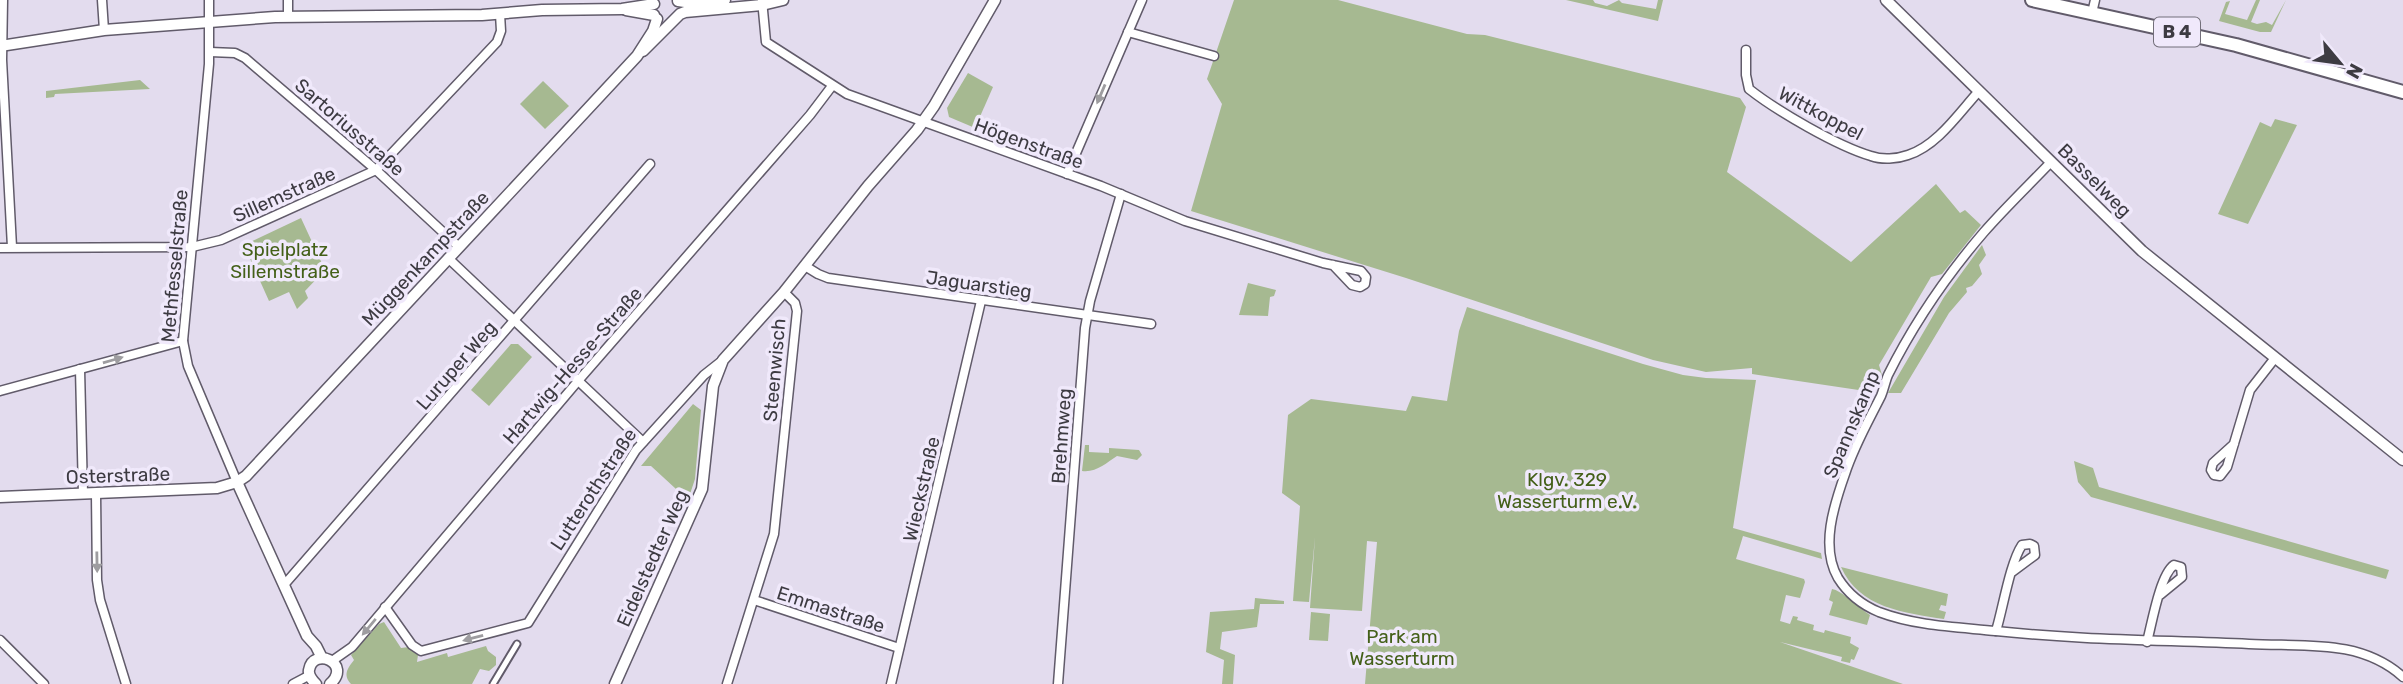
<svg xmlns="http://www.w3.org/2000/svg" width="2403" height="684" font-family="Rubik,sans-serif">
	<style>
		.green { fill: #a6b991 }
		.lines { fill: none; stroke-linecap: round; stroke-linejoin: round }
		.pedestrian-casing { stroke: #615b6a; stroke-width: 9 }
		.minor-casing { stroke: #615b6a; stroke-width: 11 }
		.tertiary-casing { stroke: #615b6a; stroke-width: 13 }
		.primary-casing { stroke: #615b6a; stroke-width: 16 }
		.pedestrian { stroke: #fff; stroke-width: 5 }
		.minor { stroke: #fff; stroke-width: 8 }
		.tertiary { stroke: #fff; stroke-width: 10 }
		.primary { stroke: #fff; stroke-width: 12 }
		.oneway { fill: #9e9da0 }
		.labels { text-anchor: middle; stroke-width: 7; stroke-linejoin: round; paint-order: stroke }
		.shield { fill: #f0e9fb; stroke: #736f7a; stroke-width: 2 }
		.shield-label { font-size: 18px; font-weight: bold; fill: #3d3b42 }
		.street-label { font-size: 19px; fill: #3d3b42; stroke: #f0e9fb }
		.park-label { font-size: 19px; fill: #446019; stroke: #f0e9fb }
	</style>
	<rect width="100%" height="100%" fill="#e3dcee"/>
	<!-- green -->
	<g class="green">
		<path d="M1234,0h104l129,34 18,1 255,63 6,9 -19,65 124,90 85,-78 24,29 5,-3 16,15 -39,49 -11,3 -52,88 3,10 -10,17 -120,-18v-6l-46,4 -53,-12 -247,-82 -215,-67 31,-107 -15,-25z"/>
		<path d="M1566,0h27l2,3 12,3 12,-6 3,3 34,6 2,-9h5l-5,21z"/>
		<path d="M2256,0h4l-9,22 6,2 9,-2 6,3 14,-25 -15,32h-11l-41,-11 7,-19 4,-1 -5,13 22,6z"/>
		<path d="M968,73l25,14 -18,41 -26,-11 -2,-9z"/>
		<path d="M140,80l10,9 -95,5 -1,3 -8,1v-7z"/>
		<path d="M543,81l26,25 -24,23 -25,-25z"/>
		<path d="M2275,119l22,6 -49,99 -30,-10 42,-92 11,5z"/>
		<path d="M301,218l24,52 -20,21 3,7 -11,11 -8,-17 -20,9 -25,-56z"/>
		<path d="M1982,245l4,10 -7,10 3,9 -10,12 -6,2 1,4 -18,21 -48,80h-13l56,-96z"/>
		<path d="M1248,283l28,7 -2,6 -4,1 -2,19 -29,-1z"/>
		<path d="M1467,307l176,57 40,11 23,3 50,2 -23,148 88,25 1,6 -79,-23 -7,23 68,20 1,3 -5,16 -14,-3 -6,26 10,3 3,-8 5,1 -1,3 17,5 -1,5 11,3 1,-3 26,7 -1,6 9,5 -5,12 -3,-1 -1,4 -9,-2 1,-4 -62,-15 123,42h-538l12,-142 -10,-1 -5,70 -52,-3 5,-71 -6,65 -16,-1 7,-95 -18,-13 6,-78 23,-16 95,12 6,-15 35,5 12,-70z"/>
		<path d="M511,344h7l14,13 -43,49 -18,-16z"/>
		<path d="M693,404l8,6 -6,69 -7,21 -37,-34h-10z"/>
		<path d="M1085,445h4v7l20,1v-5l30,2 3,5 -5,5 -20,-4c-11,7 -21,17 -35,15z"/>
		<path d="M2074,461l19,7 6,19 290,83 -3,9 -295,-82 -13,-15z"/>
		<path d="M1841,567l107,27 -2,12 -5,-1 -2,5 7,2 -2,7c-39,-6 -85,-11 -103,-52z"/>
		<path d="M1832,589c9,1 27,19 38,26l-3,10 -38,-10 4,-13 -4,-2z"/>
		<path d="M1255,598l29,3v3h-24l-3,23 -35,5 -2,17 15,6 -2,29h-11l2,-24 -18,-8 4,-40 44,-3z"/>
		<path d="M1311,612l19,2 -2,27 -19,-1z"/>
		<path d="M384,622l17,26 8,-1 9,8 -1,7 30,-9 1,4 38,-11 2,5 8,6v8l-7,6 -9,-2 -8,15h-121c-8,-9 -4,-15 3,-24l-3,-5 28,-31z"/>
	</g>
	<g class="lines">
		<defs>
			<path id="pedestrian" d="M493,684l24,-40"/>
			<g id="minor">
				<path d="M3,0l-1,60 10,187"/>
				<path d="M102,0l2,30"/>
				<path d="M209,0v64l-26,277 5,25 49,116"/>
				<path d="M288,0v16"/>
				<path d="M762,0l4,42 81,52 254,92 84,35 138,42 38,8 5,6 -1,7 -5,3 -8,-2 -19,-20"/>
				<path d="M2092,13l3,-13"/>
				<path d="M1128,32l86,24"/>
				<path d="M1746,50v25l3,14c28,22 88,57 122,67 11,4 26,3 37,-1 29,-9 51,-42 71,-64"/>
				<path d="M210,52l25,1 10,5 131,112 83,77"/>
				<path d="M2051,162c-22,23 -46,46 -67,70 -37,43 -71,93 -96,143 -3,7 -4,14 -7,21 -13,26 -27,50 -36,78 -11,31 -25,73 -7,104 10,16 24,27 41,34 37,14 78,15 117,19 84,9 168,9 253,13 53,3 111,-6 154,33"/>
				<path d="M1067,174l75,-174"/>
				<path d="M0,248l192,-1 29,-7 155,-70 121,-128 4,-11 -1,-17"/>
				<path d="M448,258l195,184"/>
				<path d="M805,266l13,8 10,4 323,46"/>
				<path d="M80,369l3,125"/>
				<path d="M0,391l183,-50"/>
				<path d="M2234,444l-21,19 -2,7 3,5 6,1 7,-9 23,-77 25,-32"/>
				<path d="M96,494l1,86 3,20 26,84"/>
				<path d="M284,585l366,-421"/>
				<path d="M754,600l145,48"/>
				<path d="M385,607l27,38 9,6 107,-28 108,-173 68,-75 19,-15"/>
				<path d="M1996,631c7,-23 14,-68 26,-86l8,-1 4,2 1,9 -23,17"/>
				<path d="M0,640l44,44"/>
				<path d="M2147,642c5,-19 13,-67 27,-77l7,2 1,10 -22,18"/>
				<path d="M332,661l20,-14 226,-266 232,-266 22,-29"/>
				<path d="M293,684l17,-9"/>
				<path d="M727,684l47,-150 23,-223 -2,-8 -11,-11"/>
				<path d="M891,684l90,-383"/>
				<path d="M1058,684l27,-356 5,-27 31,-107"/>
			</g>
			<g id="tertiary">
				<path d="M1886,0l256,251 261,209"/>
				<path d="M678,1l14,2 33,-3"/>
				<path d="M626,10l28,5"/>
				<path d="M0,46l104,-16 171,-13 207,-2 60,-5 80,-1 32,-5"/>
				<path d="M643,51l37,-37 5,-2 77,-7 21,-5"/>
				<path d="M237,482l70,154 9,10 6,12"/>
				<path d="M0,497l217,-9 20,-6 9,-6 391,-420 16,-25 4,-12"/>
				<path d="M316,684c-4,-4 -8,-8 -7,-14 4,-24 44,-7 21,14"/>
				<path d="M615,684l87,-195 11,-103 10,-26 61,-68 84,-106 49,-56 17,-24 61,-106"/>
			</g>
			<path id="primary" d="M2032,0l204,45 167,47"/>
		</defs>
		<!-- pedestrian casing -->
		<use href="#pedestrian" class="pedestrian-casing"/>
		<!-- minor casing -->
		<use href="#minor" class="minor-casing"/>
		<!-- tertiary casing -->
		<use href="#tertiary" class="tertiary-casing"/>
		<!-- primary casing -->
		<use href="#primary" class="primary-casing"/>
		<!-- pedestrian -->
		<use href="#pedestrian" class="pedestrian"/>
		<!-- minor -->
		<use href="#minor" class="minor"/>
		<!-- tertiary -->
		<use href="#tertiary" class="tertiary"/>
		<!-- primary -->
		<use href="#primary" class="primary"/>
	</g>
	<!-- one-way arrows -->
	<defs><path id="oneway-solid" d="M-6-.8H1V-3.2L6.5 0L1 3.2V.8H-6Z" transform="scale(1.75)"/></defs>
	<g class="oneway">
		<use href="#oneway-solid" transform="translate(1101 94) rotate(113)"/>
		<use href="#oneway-solid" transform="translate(113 360) rotate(-16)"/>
		<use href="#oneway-solid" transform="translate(97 562) rotate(89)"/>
		<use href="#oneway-solid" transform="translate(369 627) rotate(130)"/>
		<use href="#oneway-solid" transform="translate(473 638) rotate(165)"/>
	</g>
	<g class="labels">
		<!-- shield labels -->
		<rect class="shield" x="2154" y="17.5" width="46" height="29" rx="5"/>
		<g class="shield-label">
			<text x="2177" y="38">B 4</text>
		</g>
		<!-- street labels -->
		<g class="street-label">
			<text transform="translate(1821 113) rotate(28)" y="7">Wittkoppel</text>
			<text transform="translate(350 127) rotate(41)" y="7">Sartoriusstraße</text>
			<text transform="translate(1029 143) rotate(20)" y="7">Högenstraße</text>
			<text transform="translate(2095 180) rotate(45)" y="7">Basselweg</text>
			<text transform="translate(284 194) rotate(-24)" y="7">Sillemstraße</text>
			<text transform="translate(425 258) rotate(-47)" y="7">Müggenkampstraße</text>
			<text transform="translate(174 266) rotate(-85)" y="7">Methfesselstraße</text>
			<text transform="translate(979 284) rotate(8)" y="7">Jaguarstieg</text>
			<text transform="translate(456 365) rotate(-49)" y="7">Luruper Weg</text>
			<text transform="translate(572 365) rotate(-49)" y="7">Hartwig-Hesse-Straße</text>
			<text transform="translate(774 370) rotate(-85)" y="7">Steenwisch</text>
			<text transform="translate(1851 424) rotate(-67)" y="7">Spannskamp</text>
			<text transform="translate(1061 436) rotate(-86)" y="7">Brehmweg</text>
			<text transform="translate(118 475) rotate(-2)" y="7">Osterstraße</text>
			<text transform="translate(593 489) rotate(-57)" y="7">Lutterothstraße</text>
			<text transform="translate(921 489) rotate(-77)" y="7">Wieckstraße</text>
			<text transform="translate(652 558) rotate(-66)" y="7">Eidelstedter Weg</text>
			<text transform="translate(831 609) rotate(18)" y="7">Emmastraße</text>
		</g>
		<!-- park labels -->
		<g class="park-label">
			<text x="285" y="256">Spielplatz<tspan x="285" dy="22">Sillemstraße</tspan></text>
			<text x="1567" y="486">Klgv. 329<tspan x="1567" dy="22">Wasserturm e.V.</tspan></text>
			<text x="1402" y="643">Park am<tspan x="1402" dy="22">Wasserturm</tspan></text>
		</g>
	</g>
	<!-- north arrow -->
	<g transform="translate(2340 63) rotate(119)" stroke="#f0e9fb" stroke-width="5" paint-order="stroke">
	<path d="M0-5L12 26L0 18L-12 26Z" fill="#3d3b42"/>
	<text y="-10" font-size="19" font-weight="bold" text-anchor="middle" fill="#3d3b42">N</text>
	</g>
</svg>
